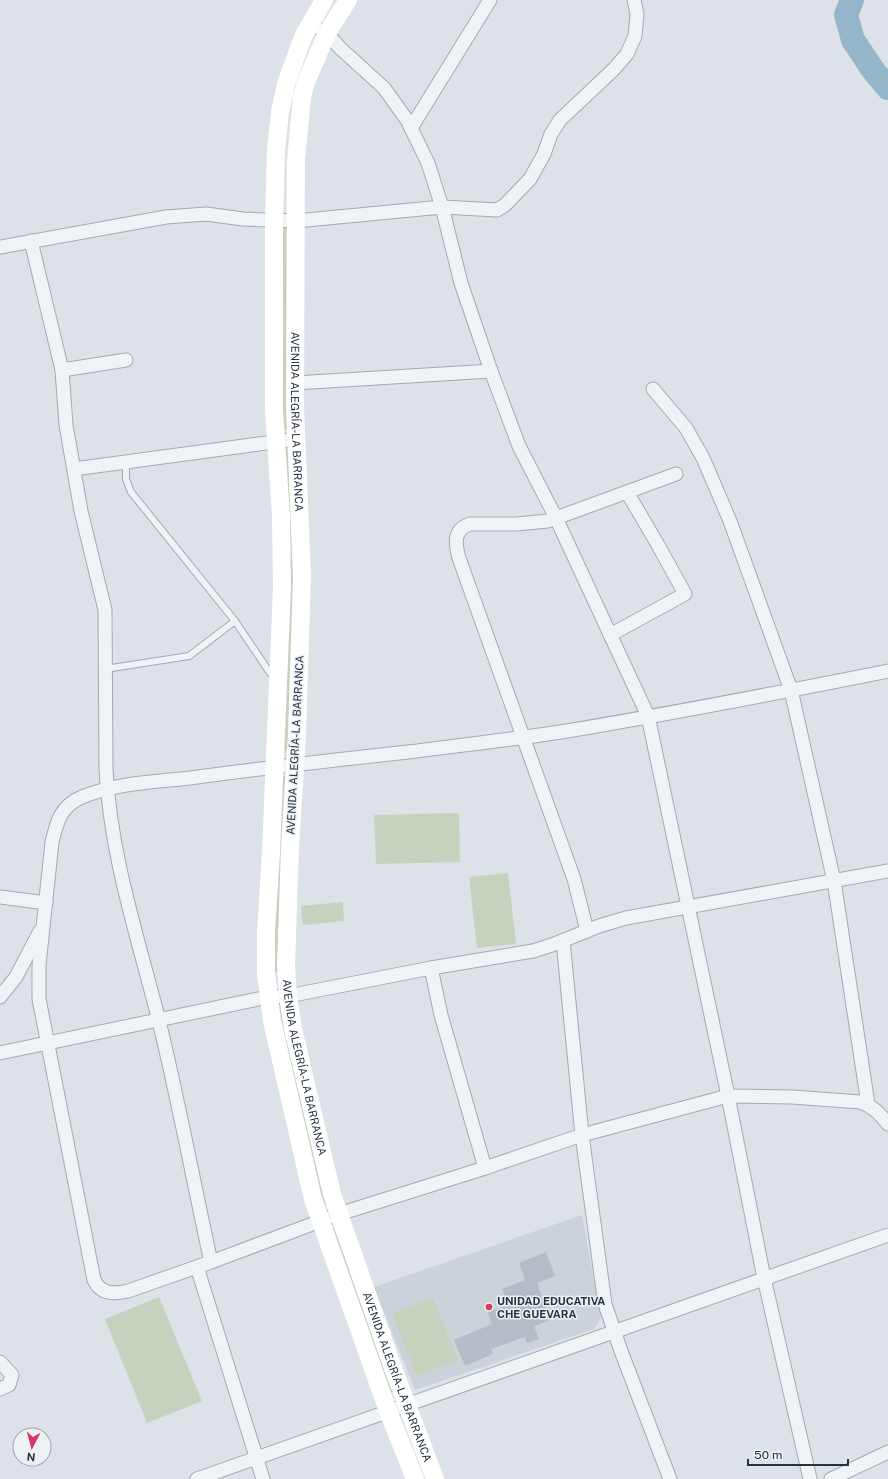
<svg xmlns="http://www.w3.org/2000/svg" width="888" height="1479" font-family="'Public Sans',sans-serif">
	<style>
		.built { fill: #cbd2da }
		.green { fill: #c5d2bd }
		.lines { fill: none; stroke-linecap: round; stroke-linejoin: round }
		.river { stroke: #95b5cb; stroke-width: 24 }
		.building { fill: #b4bcc5 }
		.service-casing { stroke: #a2aab2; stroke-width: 8 }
		.minor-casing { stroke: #a2aab2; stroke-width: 15 }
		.service { stroke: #f0f3f6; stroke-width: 6 }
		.minor { stroke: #f0f3f6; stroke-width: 13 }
		.secondary { stroke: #fff; stroke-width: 18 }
		.poi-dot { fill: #d63862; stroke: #ecf1f5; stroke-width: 1.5 }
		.labels { text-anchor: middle; stroke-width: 3; stroke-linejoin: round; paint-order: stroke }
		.street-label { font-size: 11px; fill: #25323f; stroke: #ecf1f5 }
		.poi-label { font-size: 11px; font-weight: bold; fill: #25323f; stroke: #ecf1f5; text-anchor: start }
	</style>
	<rect width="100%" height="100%" fill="#dde2e8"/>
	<!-- built -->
	<path class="built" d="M582,1215l19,103 -7,11 -179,61 -41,-103z"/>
	<!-- green -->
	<g class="green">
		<path d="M281,225h8l1,205h-7z"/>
		<path d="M292,446l3,75 -5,230 -7,-1v-302z"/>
		<path d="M287,776l-7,196h-9l10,-195z"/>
		<path d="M459,813l1,49 -84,2 -2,-49z"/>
		<path d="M508,873l8,71 -39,4 -8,-71z"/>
		<path d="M343,902l1,19 -41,4 -2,-19z"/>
		<path d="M281,1000l46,204 -7,2 -46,-205z"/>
		<path d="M334,1227l60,165 -5,2 -61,-164z"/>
		<path d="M159,1297l43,104 -55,22 -42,-104z"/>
		<path d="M433,1298l25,62 -41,16 -25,-62z"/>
	</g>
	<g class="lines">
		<!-- river -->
		<path class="river" d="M852,0l-6,15 7,25 20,30 15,18"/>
	</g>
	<!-- building -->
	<path class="building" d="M546,1252l9,24 -18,7 13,37 -16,6 5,13 -12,4 -2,-6 -34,12 2,5 -28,12 -11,-26 38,-16 -4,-12 20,-7 -6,-16 23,-9 -6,-17z"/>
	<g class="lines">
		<defs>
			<g id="service">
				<path d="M126,461v18l5,13 104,129 35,52 6,3"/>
				<path d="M105,669l84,-13 46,-35"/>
			</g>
			<g id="minor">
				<path d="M321,30l6,3 13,15 44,40 23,32 21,43 14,44 19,76 30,88 28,75 37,72 92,198 80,380 36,182 46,201"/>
				<path d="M411,128l79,-128"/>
				<path d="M31,241l31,129 4,55 15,86 24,99 1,159c4,84 31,166 52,248 20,81 35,163 53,245"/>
				<path d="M0,247l166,-30 40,-3 37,5 53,2 146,-14 55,3 8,-5 25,-26 14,-25 7,-20 9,-14 54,-51 13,-15 8,-18 2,-22 -3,-14"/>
				<path d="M62,370l64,-10"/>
				<path d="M295,383l196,-12"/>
				<path d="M653,389l33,39 17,30 27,63 61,169 43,191 34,223"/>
				<path d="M74,469l222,-30"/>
				<path d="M610,635l75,-41 -27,-49 -31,-53"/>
				<path d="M888,671c-105,21 -210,41 -315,59 -55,9 -110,15 -165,22 -73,8 -145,16 -218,26 -36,4 -74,5 -108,19 -21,9 -25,24 -30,45l-13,123v34l55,281c7,15 20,14 34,11l83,-29 128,-48 146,-46 97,-33 146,-39 64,1 68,5c13,4 20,12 28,22"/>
				<path d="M0,897l46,6"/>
				<path d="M587,931l-13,-52 -115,-321c-4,-15 -6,-28 11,-34h47l31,-3 128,-47"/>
				<path d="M563,941l19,194 23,169 16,47 49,128"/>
				<path d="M431,968l10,47 44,153"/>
				<path d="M0,997l16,-20 24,-46"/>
				<path d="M0,1053l268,-56 20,-1 143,-28 102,-17 19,-6 47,-19 27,-8 262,-47"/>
				<path d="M197,1267l66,212"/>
				<path d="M0,1362l12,13 -3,10 -9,4"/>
				<path d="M197,1479l691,-244"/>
				<path d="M831,1479l57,-27"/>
			</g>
		</defs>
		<!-- service casing -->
		<use href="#service" class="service-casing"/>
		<!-- minor casing -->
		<use href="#minor" class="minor-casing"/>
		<!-- service -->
		<use href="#service" class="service"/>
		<!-- minor -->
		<use href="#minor" class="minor"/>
		<!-- secondary -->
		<g class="secondary">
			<path d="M324,0l-21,37 -17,47 -6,28 -4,38 -2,70v190l7,107 1,70 -11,265 -5,80v41l6,48 41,178 75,212 27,68"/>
			<path id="s1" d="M348,0l-21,33 -21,49 -4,15 -6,63 -1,247 7,169 -5,158 -7,113 -4,119 2,30 5,33 39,165 61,174 42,111"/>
		</g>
	</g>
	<!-- markers -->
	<circle class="poi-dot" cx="489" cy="1307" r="4"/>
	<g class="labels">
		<!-- street labels -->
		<g class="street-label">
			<text dy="4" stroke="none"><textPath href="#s1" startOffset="433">AVENIDA ALEGRÍA-LA BARRANCA</textPath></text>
			<text transform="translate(295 745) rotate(-87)" y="4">AVENIDA ALEGRÍA-LA BARRANCA</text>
			<text dy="4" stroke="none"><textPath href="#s1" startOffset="1081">AVENIDA ALEGRÍA-LA BARRANCA</textPath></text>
			<text dy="4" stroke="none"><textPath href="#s1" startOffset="1405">AVENIDA ALEGRÍA-LA BARRANCA</textPath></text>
		</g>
		<!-- poi labels -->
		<g class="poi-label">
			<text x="497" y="1305">UNIDAD EDUCATIVA<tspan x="497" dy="13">CHE GUEVARA</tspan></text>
		</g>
	</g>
	<!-- north arrow -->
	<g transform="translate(32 1447) rotate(186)"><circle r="19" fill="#ecf1f5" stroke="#9ca5ac"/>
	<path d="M0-3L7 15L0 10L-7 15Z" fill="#d63862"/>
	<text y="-6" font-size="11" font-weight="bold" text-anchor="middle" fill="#25323f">N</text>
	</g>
	<!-- scale -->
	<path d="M748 1459v6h100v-6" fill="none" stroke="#25323f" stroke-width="2"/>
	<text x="754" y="1459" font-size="12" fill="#25323f" stroke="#ecf1f5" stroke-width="3" paint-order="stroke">50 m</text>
</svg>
